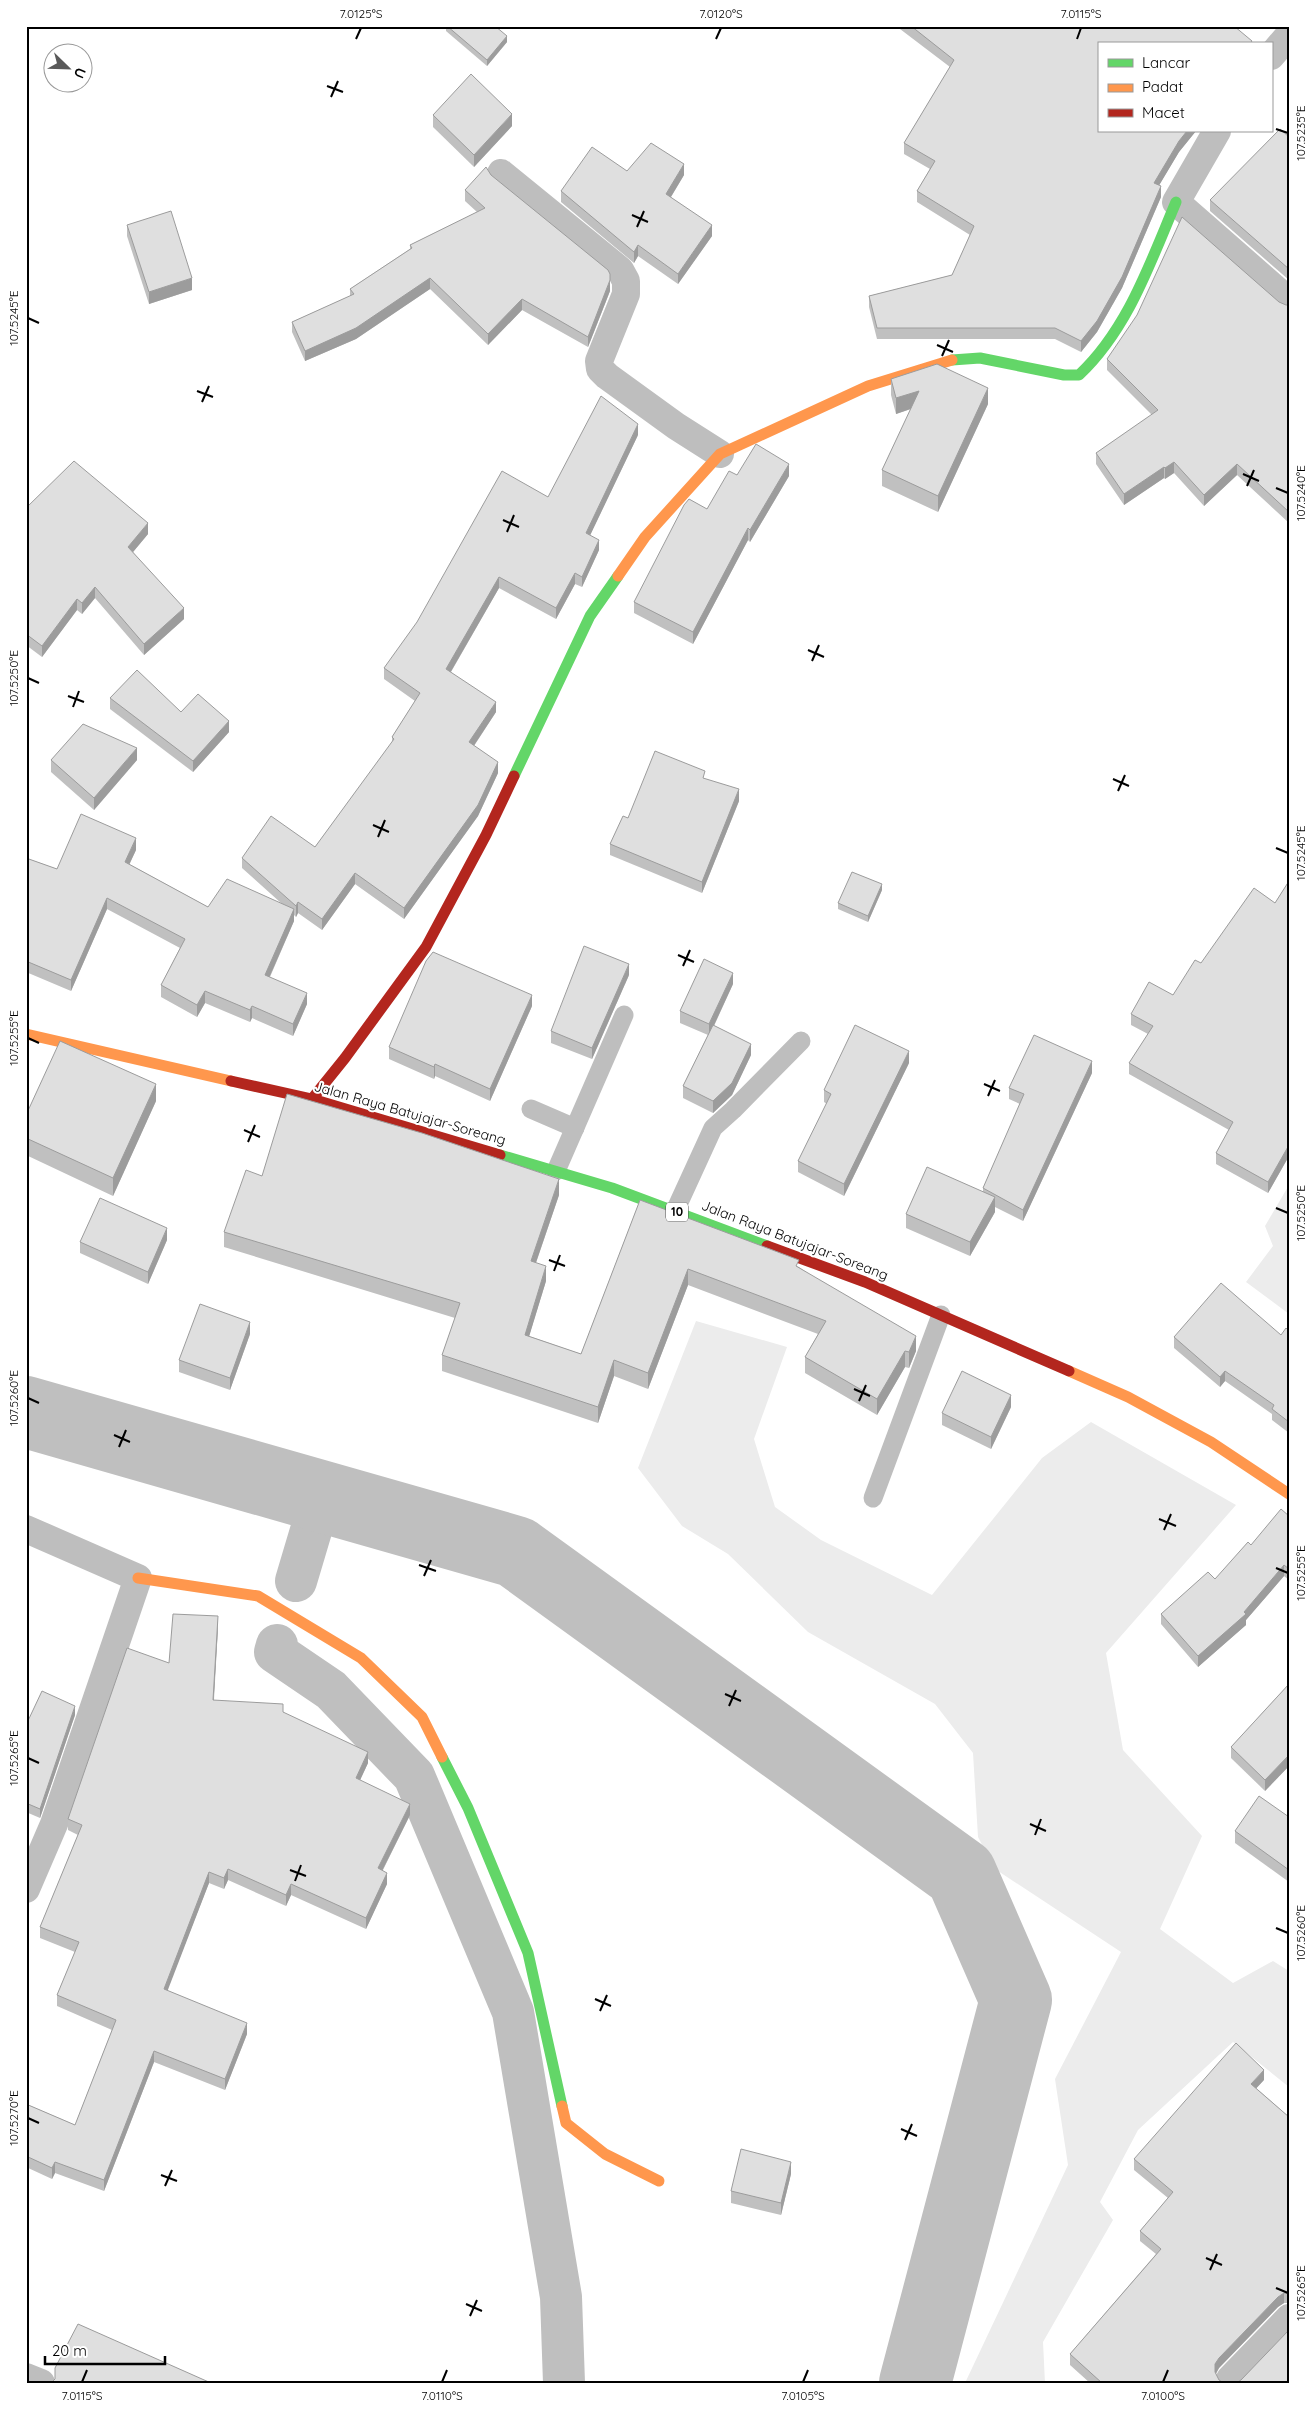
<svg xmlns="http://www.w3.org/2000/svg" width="1315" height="2409" font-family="Quicksand,sans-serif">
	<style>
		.green { fill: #ececec }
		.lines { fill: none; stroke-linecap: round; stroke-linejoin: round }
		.canal { stroke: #bfbfbf; stroke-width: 42 }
		.river { stroke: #bfbfbf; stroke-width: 72 }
		.lane { stroke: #bebebe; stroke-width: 19 }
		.street { stroke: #bebebe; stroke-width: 28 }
		.fast { stroke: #63d668; stroke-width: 11 }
		.slow { stroke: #ff974d; stroke-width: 11 }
		.jam { stroke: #b3261e; stroke-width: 11 }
		.wall { fill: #c0c0c0 }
		.shaded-wall { fill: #9c9c9c }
		.building { fill: #dfdfdf; stroke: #9c9c9c }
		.ticks { fill: none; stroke: #000; stroke-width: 2 }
		.labels { text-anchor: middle; stroke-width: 4; stroke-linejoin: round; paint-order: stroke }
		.shield { fill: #fff; stroke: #4c4c4c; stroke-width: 1 }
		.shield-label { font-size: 12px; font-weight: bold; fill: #000 }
		.street-label { font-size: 14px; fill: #000; stroke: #fff }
		.neatline { fill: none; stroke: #000; stroke-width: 2 }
		.ticks-label { font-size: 12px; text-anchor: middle; fill: #000 }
	</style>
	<rect width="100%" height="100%" fill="#fff"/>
	<!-- green -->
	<g class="green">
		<path d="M1289,1185v129l-43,-32 27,-36 -8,-20z"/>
		<path d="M696,1321l91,26 -33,92 21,68 46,33 111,55 110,-137 49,-36 145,83 -130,148 17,97 79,86 -42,93 73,54 40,-22 16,10v116l-56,-45 -95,88 -38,72 13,18 -70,122 2,41h-80l103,-218 -13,-86 66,-127 -126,-83 -17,-32 -5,-84 -38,-49 -127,-72 -80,-78 -46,-28 -44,-58z"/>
	</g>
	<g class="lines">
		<!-- canal -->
		<g class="canal">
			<path d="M296,1581l25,-84"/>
			<path d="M277,1645l-2,7 56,38 83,86 99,236 48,285 3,86"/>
		</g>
		<!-- river -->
		<path class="river" d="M26,1412l490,140 445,322 55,126 -101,383"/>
		<!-- lane -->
		<g class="lane">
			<path d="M531,1109l44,19"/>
			<path d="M556,1171l68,-156"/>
			<path d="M675,1211l38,-83 20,-18 68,-69"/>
			<path d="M873,1498l68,-183"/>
		</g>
		<!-- street -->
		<g class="street">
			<path d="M1271,56l18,-21"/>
			<path d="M1217,131l-41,71 113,99"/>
			<path d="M501,173l119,97 6,11v13l-27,67 1,8 7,7 69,50 44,28"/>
			<path d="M26,1529l112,49 -84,246 -28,65"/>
			<path d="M26,2377l15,6"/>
			<path d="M1230,2379l59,-61"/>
		</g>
		<!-- fast -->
		<g class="fast">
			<path d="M952,360l28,-2 84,17h15c49,-46 71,-112 97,-173"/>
			<path d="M514,776l76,-160 28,-40"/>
			<path d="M500,1155l112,33 155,58"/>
			<path d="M442,1757l26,51 60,145 34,153"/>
		</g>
		<!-- slow -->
		<g class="slow">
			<path d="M618,576l27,-39 75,-83 148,-68 84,-26"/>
			<path d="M26,1034l205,47"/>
			<path d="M1069,1371l59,26 83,45 78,52"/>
			<path d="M138,1578l120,18 103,62 61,59 20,40"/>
			<path d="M562,2106l4,17 39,31 54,27"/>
		</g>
		<!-- jam -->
		<g class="jam">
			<path d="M231,1081l81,18 188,56"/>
			<path d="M312,1099l33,-41 81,-111 60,-112 28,-59"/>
			<path d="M767,1246l98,36 204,89"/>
		</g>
	</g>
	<!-- wall -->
	<g class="wall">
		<path d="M446,26h49l12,16 -20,24 -41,-35z"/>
		<path d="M900,26h334l18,18 -153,87h97l-17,21 -20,33 2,12 -39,91 -25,44 -16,20 -26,-13h-178l-8,-32v-11l83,-21 18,-40 -53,-33v-11l13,-22 -26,-15v-11l46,-76 -50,-38z"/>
		<path d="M433,115l79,11 -38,41 -41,-40z"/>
		<path d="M1289,137v143l-79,-69v-11z"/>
		<path d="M627,171l57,4 -13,22 41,39 -34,48 -40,-28 -4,7 -73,-61v-11z"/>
		<path d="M491,175l119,116 -22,56 -66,-37 -34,35 -58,-56 -74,50 -51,22 -13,-29v-10l58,-26v-7l60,-40v-4l67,-33 -12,-11v-11z"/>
		<path d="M127,225l65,65 -43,14 -22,-68z"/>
		<path d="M1279,302l7,3h3v218l-52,-48 -33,31 -30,-33 -9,6 -1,-1 -40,27 -28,-41v-11l56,-38 -45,-45v-11z"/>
		<path d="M891,379l97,25 -50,108 -56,-26v-16l29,-61 -15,5 -5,-19z"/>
		<path d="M638,435l-48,100 9,15 -17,37 -7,-3 -19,35 -57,-31 -48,84 45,40 -22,34 24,27 -20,43 -74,103 -49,-35 -33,46 -24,-17 -2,4 -2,-2v6l-24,56 37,27 -14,32 -41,-18 -2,4 -45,-19 -8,14 -36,-20v-12l19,-37 -73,-39 -36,82 -45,-19v-114l31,11 79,-19 -7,14 79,43 73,-4 -39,-35v-10l73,-11 77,-104v-6l23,-36 -31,-22v-11l164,-171z"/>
		<path d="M737,475l52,1 -39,66 -2,-2 -55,104 -59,-31v-11z"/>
		<path d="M26,508l122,26 -15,18 51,67 -40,36 -49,-57 -13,16 -5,-4 -35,47 -16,-12z"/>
		<path d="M1289,541v14l-1,-1v-11z"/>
		<path d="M110,698l71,14 48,20 -36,40 -83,-63z"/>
		<path d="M51,760h86l-43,50 -43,-38z"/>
		<path d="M705,779l34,22 -37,92 -92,-38v-11l18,-26z"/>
		<path d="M1289,881v275l-21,37 -52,-29v-11l13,-23 -100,-56v-11l19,-29 -17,-9v-11l42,-19 28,-32 74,-60z"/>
		<path d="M882,890l-14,32 -30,-13v-6z"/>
		<path d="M629,975l-37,84 -41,-16v-12z"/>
		<path d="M733,984l-19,42 37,29 -19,40 -19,18 -30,-15v-12l25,-51 -28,-12v-12z"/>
		<path d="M532,1006l-42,95 -55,-25 -1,3 -45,-20v-12z"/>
		<path d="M909,1063l-65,133 -46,-24v-11l29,-57 -3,-2v-12z"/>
		<path d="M1092,1073l-69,148 -28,-14v5l-25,44 -64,-28v-14l77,-22v-4l37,-84 -11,-5v-11z"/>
		<path d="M156,1101l-43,95 -87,-41v-46l3,1z"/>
		<path d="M262,1176l297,19 -23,68 10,18 -17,55 52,18 59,-154 159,67 117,84 -7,17 -4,-1 -28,48 -72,-42v-16l13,-23 -130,-49 -40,104 -34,-13 -16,47 -156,-52v-16l13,-37 -231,-71v-15z"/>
		<path d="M167,1240l-19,44 -68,-31v-11z"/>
		<path d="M1289,1331v102l-17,-13v-6l-47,-33 -5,6 -46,-39v-11l107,-2z"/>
		<path d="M250,1334l-20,56 -51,-18v-12z"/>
		<path d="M1011,1407l-20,42 -49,-24v-12z"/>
		<path d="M1289,1516v64l-5,-4 -38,44v5l-48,42 -37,-43v-10l54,-35 36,-34z"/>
		<path d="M218,1627l-4,73 69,12 85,51 -8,17 50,35 -27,55 4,14 -21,45 -75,-34 -5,11 -58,-26 -4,9 -15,-6 -42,107 80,44 -22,56 -71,-28 -50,129 -49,-18 -3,6 -26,-12v-63l49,21 37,-95 -55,-24v-11l18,-43 -35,-14v-11l38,-92 -10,-5v-11l101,-156z"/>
		<path d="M1289,1668v15l-2,-1v-11z"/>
		<path d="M1289,1684v82l-24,25 -34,-33v-11z"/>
		<path d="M75,1715l-35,103 -14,-6v-87z"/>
		<path d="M1289,1817v65l-54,-39v-12z"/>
		<path d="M1264,2080l-8,8 33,29v186h-5l-6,4 -59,61 -3,6 3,6 5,3h-134l-20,-18v-11l86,-100 -16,-13v-10l28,-33 -34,-28v-11z"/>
		<path d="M791,2174l-10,41 -50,-12v-12z"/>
	</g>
	<!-- shaded-wall -->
	<g class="shaded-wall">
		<path d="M507,36v6l-20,24v-6z"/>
		<path d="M512,114v12l-38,41v-12z"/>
		<path d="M1187,131h9l-17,21 -25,42v-11l25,-42z"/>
		<path d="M684,164v11l-18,30v-11z"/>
		<path d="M1161,186v11l-39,91 -25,44 -16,20v-11z"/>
		<path d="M712,225v11l-34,48v-10z"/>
		<path d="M638,245v11l-4,7v-11z"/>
		<path d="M192,278v12l-43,14v-12z"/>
		<path d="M430,278v11l-74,50 -51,22v-10z"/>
		<path d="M610,280v11l-22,56v-10z"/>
		<path d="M522,299v11l-34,35v-11z"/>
		<path d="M988,388v16l-50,108v-16z"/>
		<path d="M919,391v15l-23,8v-16z"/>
		<path d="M638,424v11l-52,109v-11z"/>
		<path d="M1174,462v11l-9,6v-11z"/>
		<path d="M789,464v12l-39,66v-12z"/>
		<path d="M1237,464v11l-33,31v-11z"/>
		<path d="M1164,467v11l-40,27v-11z"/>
		<path d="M148,523v11l-20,24v-11z"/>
		<path d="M748,528v12l-55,104v-12z"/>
		<path d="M599,540v10l-17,37v-10z"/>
		<path d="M575,573v11l-19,35v-11z"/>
		<path d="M499,577v11l-53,92v-11z"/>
		<path d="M95,587v11l-13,16v-11z"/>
		<path d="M77,599v11l-35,47v-11z"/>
		<path d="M184,608v11l-40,36v-11z"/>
		<path d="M496,702v10l-27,41v-11z"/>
		<path d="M229,721v11l-36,40v-11z"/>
		<path d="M137,748v12l-43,50v-12z"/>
		<path d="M498,762v11l-20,43 -74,103v-11z"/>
		<path d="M739,789v12l-37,92v-11z"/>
		<path d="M136,838v12l-11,24v-12z"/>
		<path d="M355,873v11l-33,46v-11z"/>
		<path d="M882,884v6l-14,32v-6z"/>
		<path d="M107,898v11l-36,82v-11z"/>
		<path d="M298,902v11l-2,4v-11z"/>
		<path d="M294,909v12l-29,66v-12z"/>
		<path d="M629,964v11l-37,84v-11z"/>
		<path d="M733,973v11l-24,52v-12z"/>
		<path d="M205,991v12l-8,14v-12z"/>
		<path d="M307,993v11l-14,32v-12z"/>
		<path d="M532,995v11l-42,95v-12z"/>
		<path d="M252,1006v12l-2,4v-12z"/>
		<path d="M751,1044v11l-19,40 -19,18v-12z"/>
		<path d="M909,1051v12l-65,133v-12z"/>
		<path d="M1092,1061v12l-69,148v-11z"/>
		<path d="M435,1064v12l-1,3v-12z"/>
		<path d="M156,1084v17l-43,95v-18z"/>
		<path d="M1289,1145v11l-21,37v-11z"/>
		<path d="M559,1179v16l-28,82v-16z"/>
		<path d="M995,1197v15l-25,44v-14z"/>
		<path d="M167,1228v12l-19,44v-12z"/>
		<path d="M546,1266v15l-21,69v-15z"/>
		<path d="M688,1269v16l-40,104v-16z"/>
		<path d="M250,1322v12l-20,56v-12z"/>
		<path d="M916,1336v15l-7,17v-16z"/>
		<path d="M905,1351v16l-28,48v-16z"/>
		<path d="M614,1360v16l-16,47v-16z"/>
		<path d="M1225,1371v10l-5,6v-10z"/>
		<path d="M1011,1395v12l-20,42v-12z"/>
		<path d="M1284,1565v11l-38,44v5l-48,42v-11l46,-44z"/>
		<path d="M218,1616v11l-5,84v-11z"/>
		<path d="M75,1706v9l-35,103v-9z"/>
		<path d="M368,1752v11l-12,26v-11z"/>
		<path d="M1289,1755v11l-24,25v-11z"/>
		<path d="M410,1804v11l-32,64v-11z"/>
		<path d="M228,1869v11l-4,9v-11z"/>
		<path d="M209,1872v11l-45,117v-11z"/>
		<path d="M387,1873v11l-21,45v-11z"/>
		<path d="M291,1884v11l-5,11v-11z"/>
		<path d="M247,2023v11l-22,56v-11z"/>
		<path d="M154,2051v11l-50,129v-11z"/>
		<path d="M1264,2070v10l-13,14v-10z"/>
		<path d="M55,2162v11l-3,6v-11z"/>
		<path d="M791,2162v12l-10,41v-12z"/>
		<path d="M1284,2293v10l-6,4 -59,61 -4,7v-11l4,-6 59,-61z"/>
	</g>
	<!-- building -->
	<g class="building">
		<path d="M447,26h48l12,10 -20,24z"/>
		<path d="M911,26h323l18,15 -2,3h-151v87h88l-8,10 -25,42 7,3 -39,91 -25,44 -16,20 -26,-13h-178l-8,-32 83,-21 22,-49 -57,-35 18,-30 -31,-18 50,-83z"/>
		<path d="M471,74l41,40 -38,41 -41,-40z"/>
		<path d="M1280,129l9,8v132l-79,-69z"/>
		<path d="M651,143l33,21 -18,30 46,31 -34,49 -40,-29 -4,7 -73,-61 31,-44 35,24z"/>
		<path d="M486,167l5,8 117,95 2,4v6l-22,57 -66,-38 -34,35 -58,-56 -74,50 -51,23 -13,-29 62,-28 -4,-5 62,-41 -2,-3 75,-37 -20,-18z"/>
		<path d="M171,211l21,67 -43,14 -22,-67z"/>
		<path d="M1182,217l97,85 7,3h3v207l-52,-48 -33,31 -30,-33 -9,6 -1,-1 -40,27 -28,-41 62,-43 -51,-51 30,-44z"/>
		<path d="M937,364l51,24 -50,108 -56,-26 37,-79 -23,7 -5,-19z"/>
		<path d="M601,396l37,28 -52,109 13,7 -17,37 -7,-4 -19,35 -57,-31 -53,92 50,33 -27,40 29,20 -20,43 -74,103 -49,-35 -33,46 -24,-17 -2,4 -54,-48 29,-42 44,31 79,-108 -2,-2 28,-44 -36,-25 33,-46 85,-151 46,26z"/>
		<path d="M756,444l33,20 -39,66 -2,-2 -55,104 -59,-30 50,-97 5,-6 18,10 22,-38 8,4z"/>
		<path d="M74,461l74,62 -20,24 56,61 -40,36 -49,-57 -13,16 -5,-4 -35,47 -16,-12v-126z"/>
		<path d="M137,670l44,42 17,-18 31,27 -36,40 -83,-63z"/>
		<path d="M83,724l54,24 -43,50 -43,-38z"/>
		<path d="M655,751l50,20 -2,7 36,11 -37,93 -92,-38 13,-28 5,2z"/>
		<path d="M81,814l55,24 -11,24 83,45 19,-28 67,30 -29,66 42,18 -14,31 -41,-18 -2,4 -45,-19 -8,14 -36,-20 24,-46 -78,-41 -36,82 -45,-19v-103l31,11z"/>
		<path d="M852,872l30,12 -14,32 -30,-13z"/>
		<path d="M1289,881v264l-21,37 -52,-29 17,-31 -104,-59 24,-37 -22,-12 18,-32 24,13 22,-35 6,3 53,-75 21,15z"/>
		<path d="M584,946l45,18 -37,84 -41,-17z"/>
		<path d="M433,952l99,43 -42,94 -55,-25 -1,3 -45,-20 37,-86z"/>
		<path d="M704,959l29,14 -24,51 -29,-13z"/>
		<path d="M713,1025l38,19 -19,39 -19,18 -30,-15z"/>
		<path d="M855,1025l54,26 -65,133 -46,-23 33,-67 -7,-4z"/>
		<path d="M1034,1035l58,26 -69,149 -40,-22 41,-94 -15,-6z"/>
		<path d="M60,1041l96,43 -43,94 -87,-40v-23z"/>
		<path d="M287,1094l135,39 137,46 -28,82 15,5 -21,69 56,19 59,-154 159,60 -3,6 120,70 -7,16 -4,-1 -28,48 -72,-42 21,-36 -138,-52 -40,104 -34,-13 -16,47 -156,-52 18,-52 -236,-71 22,-62 16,6z"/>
		<path d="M927,1167l68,30 -25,45 -64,-28z"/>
		<path d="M100,1198l67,30 -19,44 -68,-30z"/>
		<path d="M1221,1283l60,52 5,-7 3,3v91l-17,-13 2,-4 -49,-34 -5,6 -46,-40z"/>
		<path d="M200,1304l50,18 -20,56 -51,-18z"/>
		<path d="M962,1371l49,24 -20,42 -49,-24z"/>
		<path d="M1281,1509l8,7v53l-5,-4 -40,47 2,2 -48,42 -37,-42 47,-42 7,7 33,-37 3,3z"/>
		<path d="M173,1614l45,2 -5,84 70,4v8l85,40 -12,26 54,26 -32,64 9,5 -21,45 -75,-34 -5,11 -58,-26 -4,9 -15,-6 -45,117 83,34 -22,56 -71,-28 -50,129 -49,-18 -3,6 -26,-12v-52l49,21 41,-105 -59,-25 22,-53 -39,-15 42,-102 -14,-6 59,-171 42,15z"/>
		<path d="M1289,1684v71l-24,25 -34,-33z"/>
		<path d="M42,1691l33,15 -35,103 -14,-6v-78z"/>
		<path d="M1259,1796l30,21v53l-54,-39z"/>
		<path d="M1236,2043l28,27 -13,14 38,33v176h-5l-6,4 -59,61 -4,6v8l4,8 5,3h-122l-32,-29 91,-105 -21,-18 33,-39 -39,-33z"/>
		<path d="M741,2149l50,13 -10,41 -50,-12z"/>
		<path d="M78,2324l133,59h-160l4,-4v-11z"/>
		<path d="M1289,2330v53h-53l5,-3z"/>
	</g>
	<!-- ticks -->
	<path class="ticks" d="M356,39l5,-11M716,39l5,-11M1077,39l4,-11M327,86l16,6M331,97l7,-16M1276,129l12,4M632,215l16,7M637,227l7,-16M28,318l11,5M937,345l16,7M942,356l7,-16M197,391l16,6M202,402l7,-16M1243,474l16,7M1247,486l7,-16M1276,488l12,5M503,520l16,7M507,532l7,-17M808,650l16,7M812,661l7,-16M28,678l11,5M68,696l16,6M73,707l6,-16M1113,779l16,7M1118,791l7,-16M373,825l16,7M378,837l7,-17M1276,848l12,5M678,955l16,7M683,966l7,-16M28,1038l11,5M984,1084l16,7M988,1096l7,-16M244,1130l16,7M248,1142l7,-17M1276,1208l12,5M549,1260l16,6M554,1271l6,-16M854,1389l16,7M28,1398l11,5M859,1401l7,-16M114,1435l16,7M119,1447l7,-17M1159,1519l17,7M1164,1530l7,-16M419,1565l17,6M1276,1568l12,5M424,1576l7,-16M725,1694l16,7M729,1706l7,-16M28,1758l11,5M1030,1824l16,7M1035,1835l6,-16M290,1870l16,6M295,1881l6,-16M1276,1928l12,5M595,1999l16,7M600,2011l7,-16M28,2118l11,5M901,2129l16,7M905,2140l7,-16M161,2175l16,6M165,2186l7,-16M1206,2258l16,7M1210,2270l7,-16M1276,2288l12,5M466,2304l16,7M470,2316l7,-16M82,2382l5,-12M442,2382l5,-12M803,2382l5,-12M1163,2382l5,-12"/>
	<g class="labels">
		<!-- shield labels -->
		<rect class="shield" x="666" y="1202.5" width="22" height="19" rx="4"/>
		<g class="shield-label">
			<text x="677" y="1216">10</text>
		</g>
		<!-- street labels -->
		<g class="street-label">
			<text transform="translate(410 1113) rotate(16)" y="5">Jalan Raya Batujajar-Soreang</text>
			<text transform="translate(795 1240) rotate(21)" y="5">Jalan Raya Batujajar-Soreang</text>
		</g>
	</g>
	<!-- border -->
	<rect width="1315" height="2409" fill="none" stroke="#ffffff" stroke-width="55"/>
	<!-- legend -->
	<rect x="1098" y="42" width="175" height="90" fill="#ffffff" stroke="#999999"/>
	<rect x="1108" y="59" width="25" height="8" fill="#63d668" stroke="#999999"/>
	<text x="1142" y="68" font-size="15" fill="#000000">Lancar</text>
	<rect x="1108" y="84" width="25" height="8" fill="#ff974d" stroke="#999999"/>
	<text x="1142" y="92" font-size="15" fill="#000000">Padat</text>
	<rect x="1108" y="109" width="25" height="8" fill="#b3261e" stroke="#999999"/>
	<text x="1142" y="118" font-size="15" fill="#000000">Macet</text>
	<!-- north arrow -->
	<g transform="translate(68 68) rotate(113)"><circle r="24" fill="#ffffff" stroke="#999999"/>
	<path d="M0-4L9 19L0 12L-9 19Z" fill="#595959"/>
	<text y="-8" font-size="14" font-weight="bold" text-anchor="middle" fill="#000000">U</text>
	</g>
	<!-- scale -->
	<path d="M45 2356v8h120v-8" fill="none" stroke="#000000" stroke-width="2.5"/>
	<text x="52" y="2356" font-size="15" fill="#000000" stroke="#ffffff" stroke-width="4" paint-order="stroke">20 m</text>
	<rect x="28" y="28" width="1260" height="2354" class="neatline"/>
	<g class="ticks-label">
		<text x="361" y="18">7.0125°S</text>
		<text x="721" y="18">7.0120°S</text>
		<text x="1081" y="18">7.0115°S</text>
		<text transform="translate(1301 133) rotate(-90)" y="4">107.5235°E</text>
		<text transform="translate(14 318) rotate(-90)" y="4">107.5245°E</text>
		<text transform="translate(1301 493) rotate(-90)" y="4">107.5240°E</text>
		<text transform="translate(14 678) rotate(-90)" y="4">107.5250°E</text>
		<text transform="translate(1301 853) rotate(-90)" y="4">107.5245°E</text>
		<text transform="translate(14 1038) rotate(-90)" y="4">107.5255°E</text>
		<text transform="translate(1301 1213) rotate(-90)" y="4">107.5250°E</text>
		<text transform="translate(14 1398) rotate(-90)" y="4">107.5260°E</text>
		<text transform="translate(1301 1573) rotate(-90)" y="4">107.5255°E</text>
		<text transform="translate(14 1758) rotate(-90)" y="4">107.5265°E</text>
		<text transform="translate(1301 1933) rotate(-90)" y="4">107.5260°E</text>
		<text transform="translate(14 2118) rotate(-90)" y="4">107.5270°E</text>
		<text transform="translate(1301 2293) rotate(-90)" y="4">107.5265°E</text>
		<text x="82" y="2400">7.0115°S</text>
		<text x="442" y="2400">7.0110°S</text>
		<text x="803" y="2400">7.0105°S</text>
		<text x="1163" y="2400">7.0100°S</text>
	</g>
</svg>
